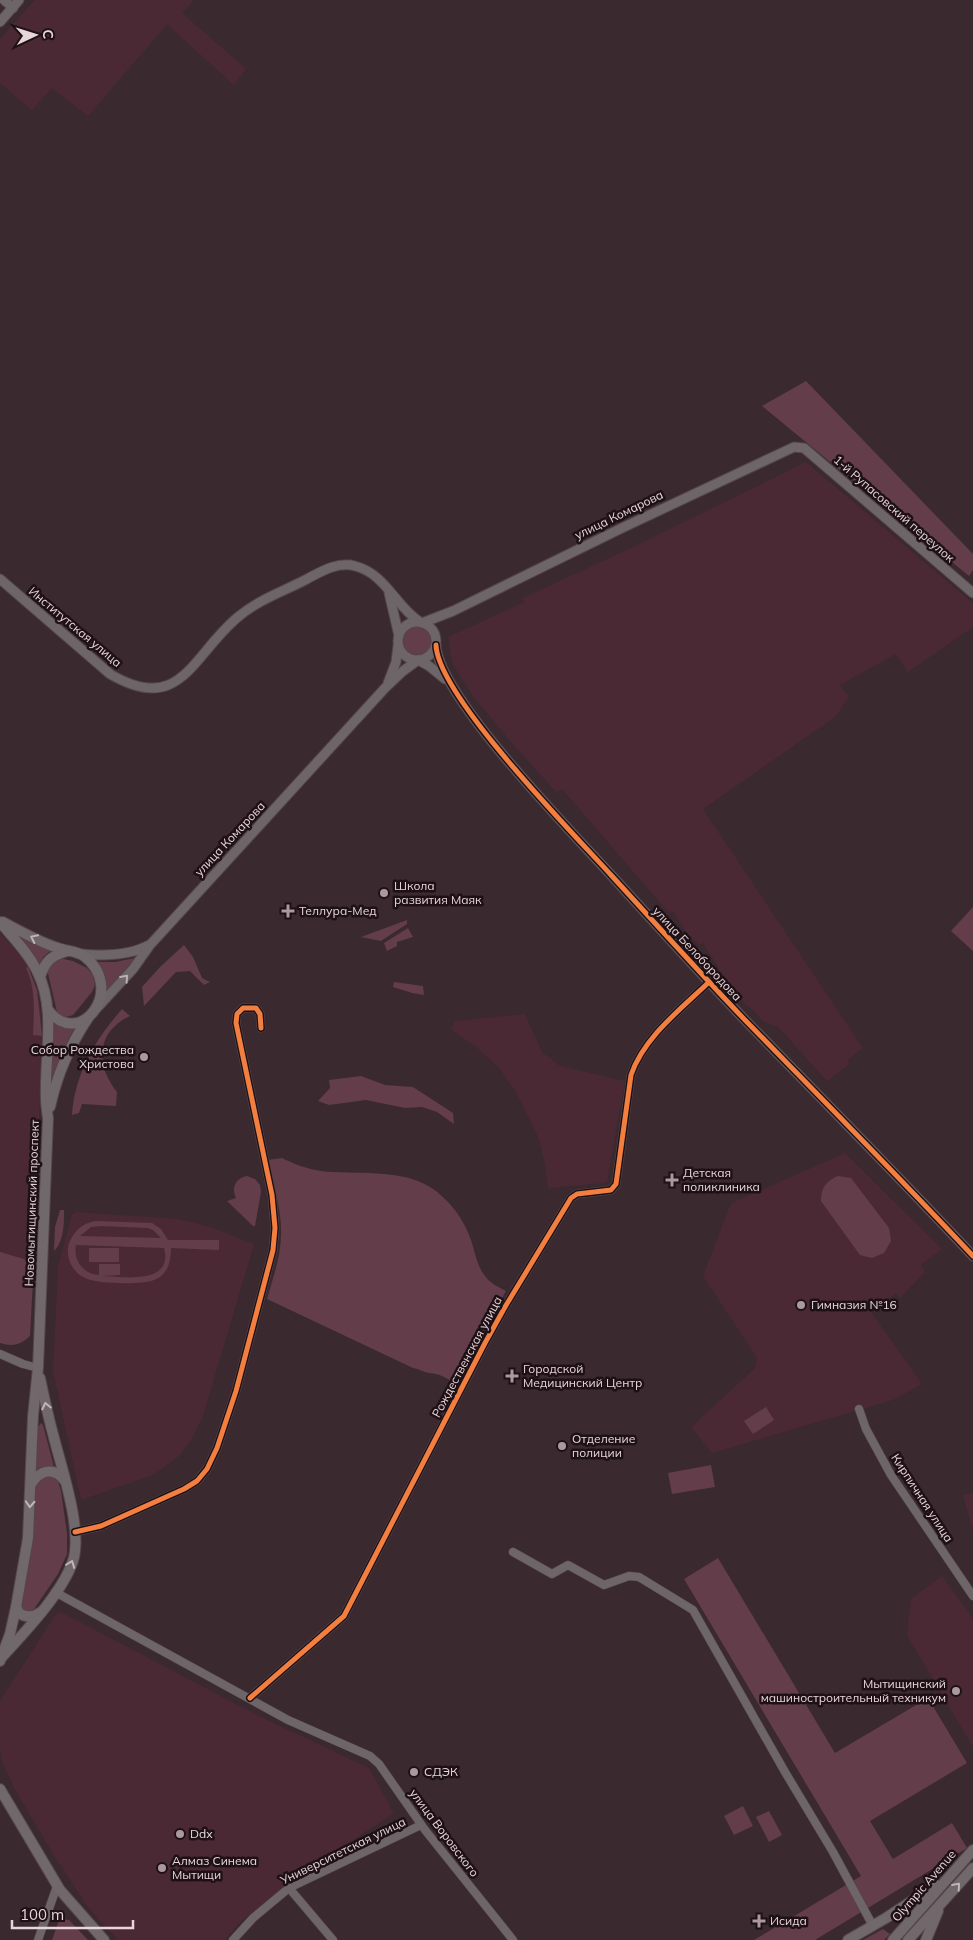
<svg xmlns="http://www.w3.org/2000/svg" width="973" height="1940" font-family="Mulish,sans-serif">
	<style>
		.built { fill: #4a2935 }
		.green { fill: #633d4a; fill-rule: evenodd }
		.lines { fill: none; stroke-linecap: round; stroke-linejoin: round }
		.minor-casing { stroke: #54464b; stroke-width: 9 }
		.tertiary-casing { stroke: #54464b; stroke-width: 11 }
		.secondary-casing { stroke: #54464b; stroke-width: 12 }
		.minor { stroke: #6d6568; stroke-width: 8 }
		.tertiary { stroke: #6d6568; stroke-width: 9 }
		.secondary { stroke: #71686b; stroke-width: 10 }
		.cycleway-casing { stroke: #1e1115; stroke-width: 8 }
		.cycleway { stroke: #f27e40; stroke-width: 5 }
		.oneway { stroke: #c4b4b9 }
		.oneway2 { stroke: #bdaeb2 }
		.poi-dot { fill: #ab999e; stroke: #1e1115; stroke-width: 2 }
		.labels { text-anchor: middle; stroke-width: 5; stroke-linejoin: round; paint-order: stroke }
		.street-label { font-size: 12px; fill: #e8d5da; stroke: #1e1115 }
		.poi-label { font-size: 12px; fill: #e8d5da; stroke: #1e1115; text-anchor: start }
	</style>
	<rect width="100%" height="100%" fill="#3a292f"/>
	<!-- built -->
	<g class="built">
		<path d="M35,0h159l-12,13 64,56 -12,16 -67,-61 -79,92 -36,-28 -20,22 -32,-27v-44z"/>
		<path d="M806,462l167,141v24l-65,45 -12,-18 -56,31 9,12 -14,20 -132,92 160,239 -16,12 3,4 -23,17 -49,-54 -14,-5 -15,-16h-2l-22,-28 -22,-35 -4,2 -11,-10 -15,-24 -4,2 -107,-124 -6,3 -46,-51 -37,-45 -21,-33 -4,-26 76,-35 -2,-4 3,-1 108,-50z"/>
		<path d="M0,933l23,26 8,15 6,16 4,24 1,27 -3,81 -6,21 2,27 -6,1 -3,68 8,4v21l-34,-6z"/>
		<path d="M525,1014l17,38 18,14 65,15 -18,101 -3,1 -56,5 -3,-24 -7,-27 -21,-43 -18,-26 -23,-21 -25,-18 3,-8z"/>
		<path d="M845,1153l97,96 -21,16 4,7 -25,26 -4,-5 -25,19 51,72 -29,16 -181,53 -21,-26 64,-59 2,-10 -54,-82 26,-68 3,-5z"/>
		<path d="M76,1212l102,7 33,8 43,17 -51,172 -12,24 -12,16 -26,19 -72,25 -28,-129 5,-105 14,-51z"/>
		<path d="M973,1492v39l-10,-36z"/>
		<path d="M942,1576l31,43v128l-66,-112 4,-36z"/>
		<path d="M61,1612l196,103 112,53 25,45 -104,69 -51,41 -14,17h-107l-31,-34 -32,-49 -41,-69 -12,-27 -2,-12v-48l56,-87z"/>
	</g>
	<!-- green -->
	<g class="green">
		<path d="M806,381l167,173v16l-4,6 -207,-170z"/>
		<circle cx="417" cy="641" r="14"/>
		<path d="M973,907v44l-22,-20z"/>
		<path d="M407,920v4l-26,17 -20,-4z"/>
		<path d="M408,928l5,9 -16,5v4l-10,5 -3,-8z"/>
		<path d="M17,935l33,16 -7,6 -4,8 -9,-15z"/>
		<path d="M184,945l9,12 9,21 8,4 -6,3 -14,-14 -14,1 -32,34 -2,-19 18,-20z"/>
		<path d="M59,958l14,3 14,7 6,7 2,10 -3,7 -19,23 -10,3 -6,-6 -10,-43 1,-4z"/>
		<path d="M135,958v1l-28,31 -3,-17 -7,-11h18z"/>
		<path d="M28,967l9,23 5,46 -9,-1c1,-23 3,-46 -7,-67z"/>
		<path d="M394,982l29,4 1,9 -12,-2 -19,-6z"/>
		<path d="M122,1009l8,7c-34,16 -35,49 -13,76l-1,14 -34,-2 -3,9 -7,2c3,-42 23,-75 50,-106z"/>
		<path d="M52,1021l11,6h12l-8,15 -15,41h-2z"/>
		<path d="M361,1076l24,9 28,2 40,26 1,11 -17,-12 -15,-5 -17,1 -39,-8 -37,5 -11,-4 12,-13 -1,-8z"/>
		<path d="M282,1158c12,6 25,11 39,13 35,4 78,-3 109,16 19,12 34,32 41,53 4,12 6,26 14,36 5,7 13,11 21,15l-51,92c-11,-6 -14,-9 -26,-10 -6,-1 -10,-4 -16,-5l-146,-69c6,-21 14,-43 14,-65 1,-24 -8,-50 -13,-74z"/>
		<path d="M247,1176l8,3 5,6 1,7 -6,34h-2l-26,-25 9,-3c-5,-11 0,-20 11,-22z"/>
		<path d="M838,1176l13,2 38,50 2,13 -7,12 -12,5 -12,-3 -39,-54c0,-13 5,-20 17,-25z"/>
		<path d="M60,1210h4c0,14 0,31 -10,41l1,-24z"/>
		<path d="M95,1221l57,2 9,6 7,11h51v10l-48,-2c0,13 -3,27 -17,32 -12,5 -57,4 -69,-2 -14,-6 -22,-25 -14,-39 5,-10 13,-16 24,-18zM101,1226l47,2 5,2 8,8 -81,-2 11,-9zM76,1245l88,3c10,37 -41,29 -62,28l18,-1v-11h-21v11c-16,-1 -26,-15 -23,-30z"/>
		<rect x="89" y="1248" width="30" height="14"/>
		<path d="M0,1252l34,10 -4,74c-10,9 -17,11 -30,7z"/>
		<path d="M766,1407l8,13 -21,14 -9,-13z"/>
		<path d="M41,1423l2,2 11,42h-13l-5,3 2,-43z"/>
		<path d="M711,1465l4,22 -43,7 -4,-21z"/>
		<path d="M50,1476l8,5 3,10 6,42v21l-9,20 -24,35 -7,3 -4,-2 -2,-4 11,-59 3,-60 4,-8z"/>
		<path d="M718,1558l117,195 93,-55 39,65 -97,58 23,38 59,-36 15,25 -152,92h-61l107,-64 -177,-297z"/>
		<path d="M743,1806l10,20 -19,9 -10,-19z"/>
		<path d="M769,1811l13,24 -13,7 -13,-25z"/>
		<path d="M61,1919l8,1 19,20h-36l6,-17z"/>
		<path d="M883,1929l7,5 -6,6h-21z"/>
	</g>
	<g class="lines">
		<defs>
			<g id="minor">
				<path d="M0,1354l23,10 15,4"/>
				<path d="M859,1409l7,20 25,46 82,121"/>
				<path d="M75,1532l26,-6 83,-37 13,-8 10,-12 10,-21 19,-57 37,-141 2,-22 -3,-33 -36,-172 1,-9 6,-6h13l4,6 1,14"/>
				<path d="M513,1552l39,22 16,-9 36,20 25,-9 10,1 54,33 92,162 48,80 40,74"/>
				<path d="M55,1592l233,128 82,36 9,8 46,66 88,110"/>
				<path d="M250,1698l94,-82 141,-273 20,-36 66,-109 6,-4 34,-4 5,-6 15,-109c13,-38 50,-66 78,-93"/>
				<path d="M289,1888l44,52"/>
				<path d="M38,1940l19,-54"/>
				<path d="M233,1940l20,-22 36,-30 132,-63"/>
			</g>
			<g id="tertiary">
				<path d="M4,0l9,8"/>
				<path d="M0,22l19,-22"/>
				<path d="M0,579l110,95c71,42 82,-19 128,-57 20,-17 44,-25 67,-37 15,-8 33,-19 50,-14 31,8 40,40 65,56"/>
				<path d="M389,593l10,43"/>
				<circle cx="417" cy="641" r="19"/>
				<path d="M422,623l31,-12 171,-84 170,-80 10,1 169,145"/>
				<path d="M436,645c2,51 136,187 175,230 44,48 88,97 134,145 76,78 153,156 228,236"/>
				<path d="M418,660l11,6 16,13"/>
				<path d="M388,683l8,-21 2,-16"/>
				<path d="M82,954c22,2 47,2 67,-9"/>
				<path d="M97,1008l36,-39 17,-24 235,-257 18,-17 15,-11"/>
			</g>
			<g id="secondary">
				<path d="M0,922c13,16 28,30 37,49 20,39 7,86 9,128 0,7 1,13 2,19l-10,250 -5,48 -5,122 -12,69 -6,27 -10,27"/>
				<path d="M3,922c18,10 36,20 55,26 8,3 19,3 26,8 43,33 -4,95 -36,54"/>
				<path d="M40,977c5,-16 12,-22 28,-26"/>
				<path d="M50,1107c7,-32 20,-62 38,-89"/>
				<path d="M31,1484c9,-14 23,-18 34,-3"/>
				<path d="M16,1607l3,6c7,5 15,4 22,-1"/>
				<path d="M3,1656c23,-25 59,-63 70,-95 10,-32 -12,-94 -20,-127 -5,-18 -9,-37 -13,-56"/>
				<path d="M0,1789l60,101 44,50"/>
				<path d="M848,1940l38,-22 50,-33"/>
				<path d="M893,1940l80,-90"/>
				<path d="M908,1940l65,-72"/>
				<path d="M926,1940l12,-29"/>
			</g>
		</defs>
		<!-- minor casing -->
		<use href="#minor" class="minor-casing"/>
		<!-- tertiary casing -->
		<use href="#tertiary" class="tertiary-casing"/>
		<!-- secondary casing -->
		<use href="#secondary" class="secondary-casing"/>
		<!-- minor -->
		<use href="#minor" class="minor"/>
		<!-- tertiary -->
		<use href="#tertiary" class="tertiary"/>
		<!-- secondary -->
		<use href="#secondary" class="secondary"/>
		<defs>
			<g id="cycleway">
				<path d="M436,645c2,51 136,187 175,230 44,48 88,97 134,145 76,78 153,156 228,236"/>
				<path d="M75,1532l26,-6 83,-37 13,-8 10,-12 10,-21 19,-57 37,-141 2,-22 -3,-33 -36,-172 1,-9 6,-6h13l4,6 1,14"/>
				<path d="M250,1698l94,-82 141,-273 20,-36 66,-109 6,-4 34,-4 5,-6 15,-109c13,-38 50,-66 78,-93"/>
			</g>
		</defs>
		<!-- cycleway casing -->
		<use href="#cycleway" class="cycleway-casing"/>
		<!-- cycleway -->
		<use href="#cycleway" class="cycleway"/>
	</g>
	<!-- one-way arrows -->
	<defs><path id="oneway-chevron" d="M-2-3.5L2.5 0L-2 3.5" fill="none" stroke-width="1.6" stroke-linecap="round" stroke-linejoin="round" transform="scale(1.25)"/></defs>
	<g class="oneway">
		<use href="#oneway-chevron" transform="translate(34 938) rotate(-154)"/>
		<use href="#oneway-chevron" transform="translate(46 1406) rotate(-102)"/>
		<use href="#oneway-chevron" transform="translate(30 1504) rotate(93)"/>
		<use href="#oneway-chevron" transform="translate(71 1564) rotate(-69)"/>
		<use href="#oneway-chevron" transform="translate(957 1886) rotate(-49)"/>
	</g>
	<use class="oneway2" href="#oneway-chevron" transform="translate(125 978) rotate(-48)"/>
	<!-- markers -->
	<g class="poi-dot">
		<circle cx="384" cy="893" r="5"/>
		<path d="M285.5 903.5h5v5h5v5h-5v5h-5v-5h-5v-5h5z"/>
		<circle cx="144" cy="1057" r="5"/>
		<path d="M669.5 1172.5h5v5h5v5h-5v5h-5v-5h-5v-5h5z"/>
		<circle cx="801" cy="1305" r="5"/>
		<path d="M509.5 1368.5h5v5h5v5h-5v5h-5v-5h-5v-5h5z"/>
		<circle cx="562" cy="1446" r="5"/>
		<circle cx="956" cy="1691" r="5"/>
		<circle cx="414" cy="1772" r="5"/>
		<circle cx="180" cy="1834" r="5"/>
		<circle cx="162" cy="1868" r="5"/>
		<path d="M756.5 1913.5h5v5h5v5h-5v5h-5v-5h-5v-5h5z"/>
	</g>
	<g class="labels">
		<!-- street labels -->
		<g class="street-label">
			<text transform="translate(894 509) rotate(41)" y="4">1-й Рупасовский переулок</text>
			<text transform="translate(619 515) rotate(-26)" y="4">улица Комарова</text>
			<text transform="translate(75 627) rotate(40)" y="4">Институтская улица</text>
			<text transform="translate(230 839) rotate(-47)" y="4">улица Комарова</text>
			<text transform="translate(697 954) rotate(47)" y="4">улица Белобородова</text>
			<text transform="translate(32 1203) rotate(-88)" y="4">Новомытищинский проспект</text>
			<text transform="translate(467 1357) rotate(-62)" y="4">Рождественская улица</text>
			<text transform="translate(922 1498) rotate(57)" y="4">Кирпичная улица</text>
			<text transform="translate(444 1833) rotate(53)" y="4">улица Воровского</text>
			<text transform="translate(343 1851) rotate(-26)" y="4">Университетская улица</text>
			<text transform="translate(924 1886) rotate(-49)" y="4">Olympic Avenue</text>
		</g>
		<!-- poi labels -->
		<g class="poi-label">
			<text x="394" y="890">Школа<tspan x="394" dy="14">развития Маяк</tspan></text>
			<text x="299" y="915">Теллура-Мед</text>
			<text x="134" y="1054" text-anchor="end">Собор Рождества<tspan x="134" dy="14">Христова</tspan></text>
			<text x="683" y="1177">Детская<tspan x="683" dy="14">поликлиника</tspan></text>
			<text x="811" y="1309">Гимназия №16</text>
			<text x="523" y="1373">Городской<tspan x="523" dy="14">Медицинский Центр</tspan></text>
			<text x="572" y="1443">Отделение<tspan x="572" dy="14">полиции</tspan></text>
			<text x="946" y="1688" text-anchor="end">Мытищинский<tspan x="946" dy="14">машиностроительный техникум</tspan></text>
			<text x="424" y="1776">СДЭК</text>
			<text x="190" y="1838">Ddx</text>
			<text x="172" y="1865">Алмаз Синема<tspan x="172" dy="14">Мытищи</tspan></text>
			<text x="770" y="1925">Исида</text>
		</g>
	</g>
	<!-- north arrow -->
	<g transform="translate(35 35) rotate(86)" stroke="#1e1115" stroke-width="4" paint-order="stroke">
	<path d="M0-4L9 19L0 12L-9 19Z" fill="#e8d5da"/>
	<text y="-8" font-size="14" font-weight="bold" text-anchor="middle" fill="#e8d5da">С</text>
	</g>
	<!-- scale -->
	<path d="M12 1920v8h121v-8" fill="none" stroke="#e8d5da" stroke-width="2.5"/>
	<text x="20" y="1920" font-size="15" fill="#e8d5da" stroke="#1e1115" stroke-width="4" paint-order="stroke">100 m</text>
</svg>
